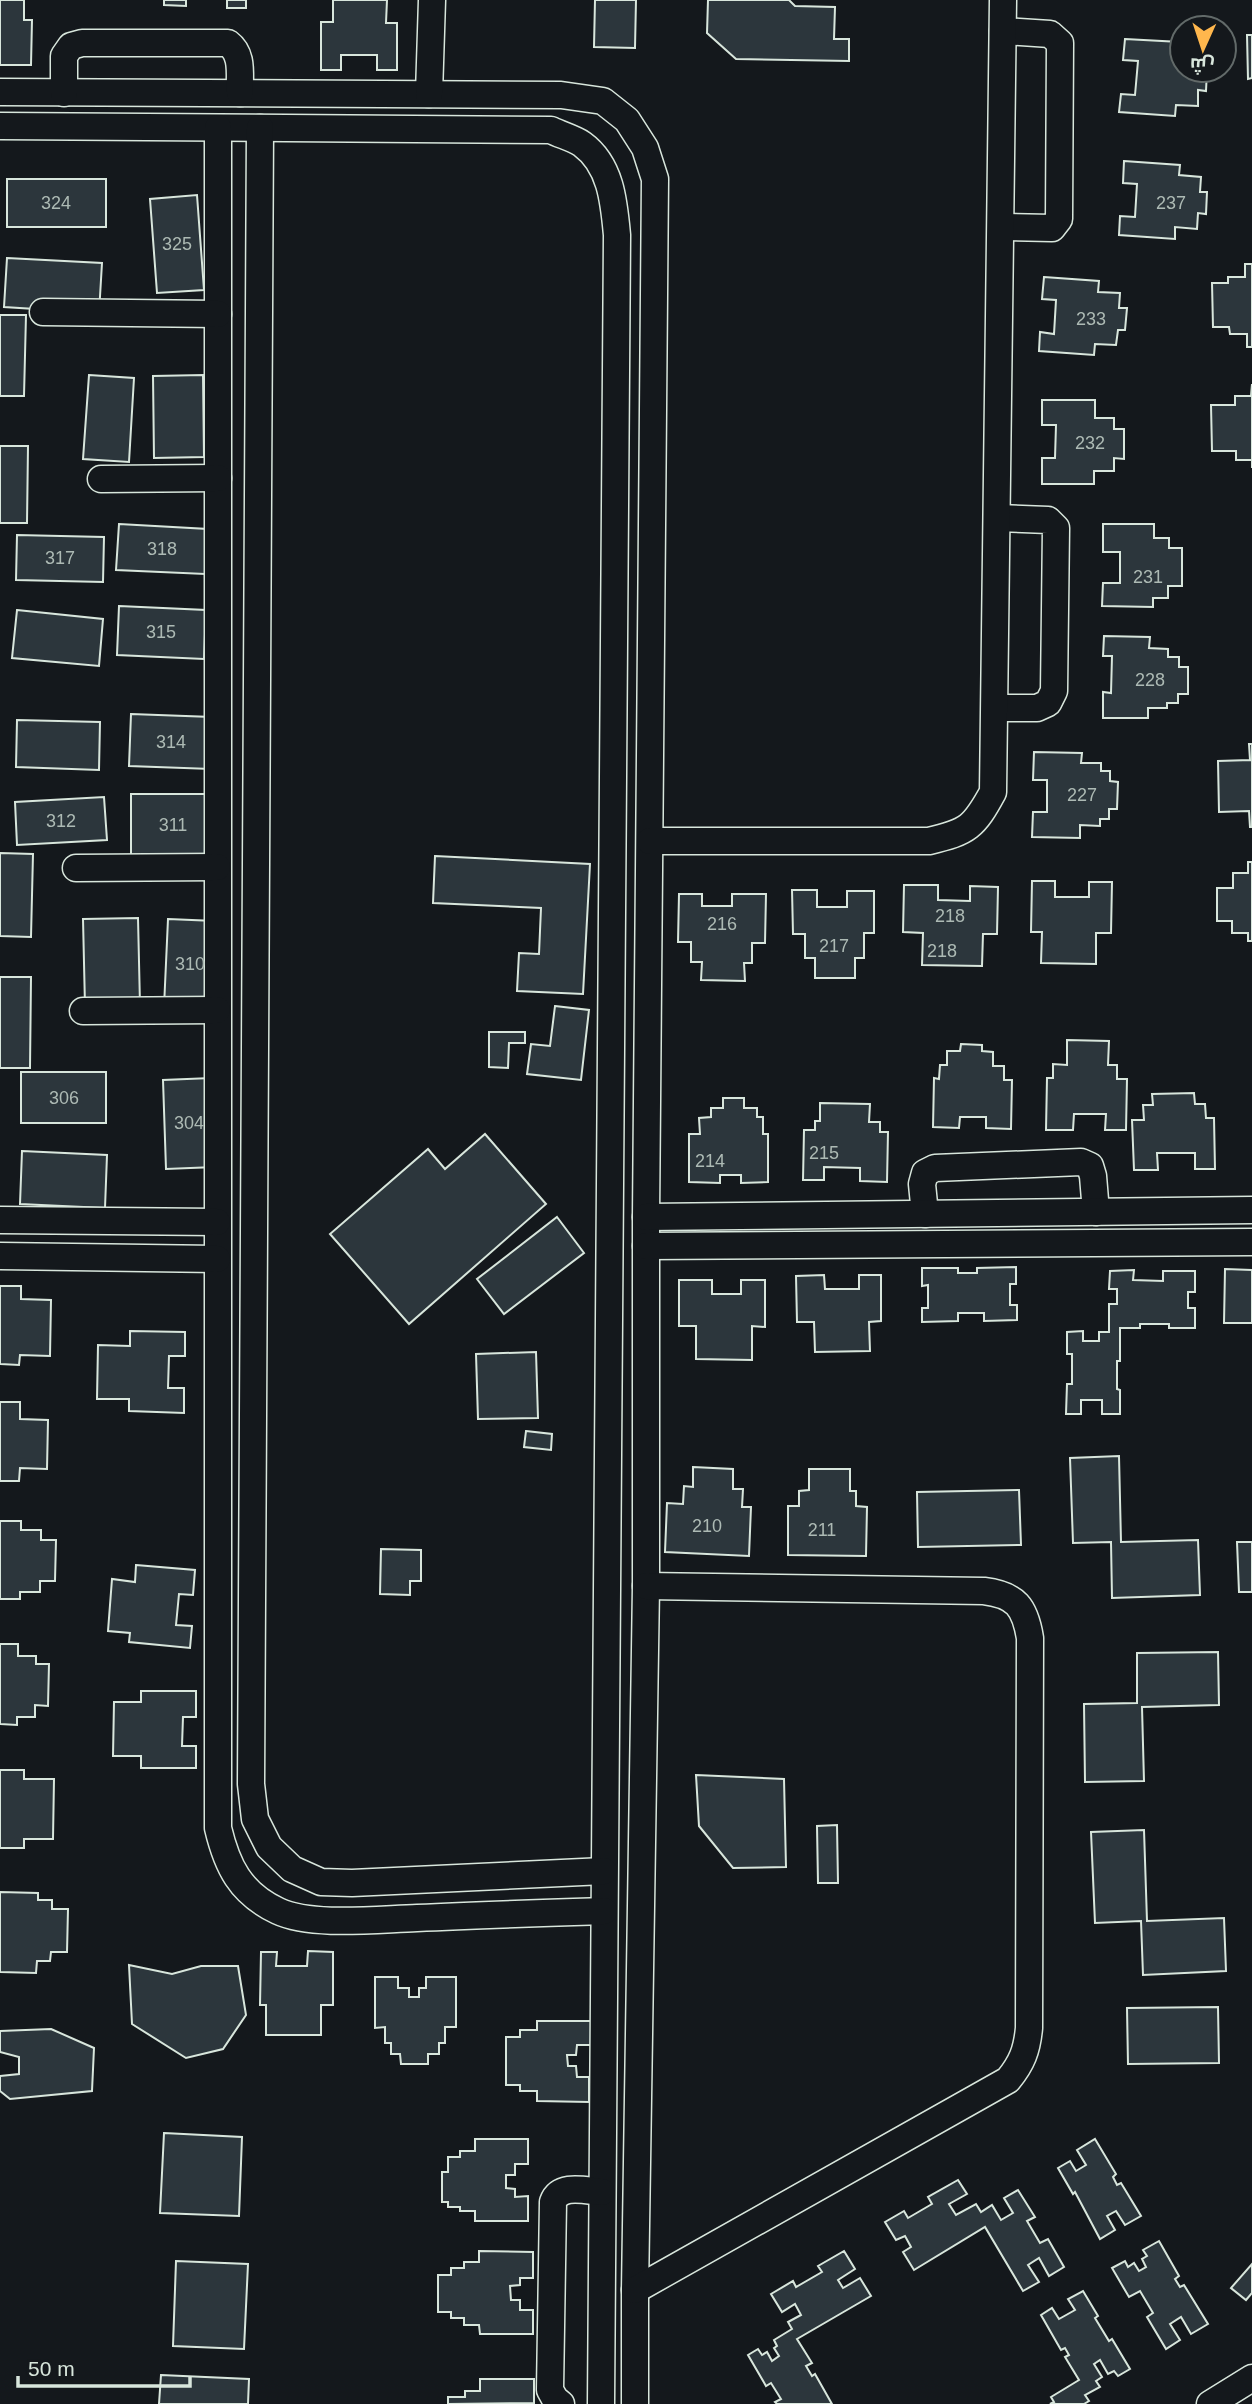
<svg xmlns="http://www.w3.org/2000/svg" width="1252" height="2404" font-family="Helvetica,Cairo,sans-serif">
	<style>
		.building { fill: #2c363c; stroke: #d8e6dc; stroke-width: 2 }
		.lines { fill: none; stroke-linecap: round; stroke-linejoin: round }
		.minor-casing { stroke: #d8e6dc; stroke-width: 29 }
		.minor { stroke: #14181c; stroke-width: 26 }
		.labels { text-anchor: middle; stroke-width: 5; stroke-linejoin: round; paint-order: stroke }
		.number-label { font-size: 18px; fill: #adbab4 }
	</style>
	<rect width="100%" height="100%" fill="#14181c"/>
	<!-- building -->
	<g class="building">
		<path d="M0,0h24v20h8l-1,45h-31z"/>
		<path d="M164,0h22v6l-22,-1z"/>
		<rect x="227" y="0" width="19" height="8"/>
		<path d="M333,0h54l-1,23h11v47h-20v-15h-36v15h-20v-48h12z"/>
		<path d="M595,0h41l-1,48 -41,-1z"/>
		<path d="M708,0h81l6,6 40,1 -1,32h15v22l-113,-2 -29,-26z"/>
		<path d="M1247,35h5v43l-4,1z"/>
		<path d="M1125,39l55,3 2,28h25l-1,21 -8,-1v16l-22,-1 -1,11 -56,-4 2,-18 14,1 3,-34 -15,-1z"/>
		<path d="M1124,161l56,4 -1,10 22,2 -1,15h7l-1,22 -8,-1 -1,16 -22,-2v12l-56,-4 1,-19 15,1 2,-33 -14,-1z"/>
		<rect x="7" y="179" width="99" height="48"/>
		<path d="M197,195l7,95 -47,3 -7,-94z"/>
		<path d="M7,258l95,5 -3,50 -95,-6z"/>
		<path d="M1245,264h7v83h-5v-13h-17l-1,-7h-16l-1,-44h16v-6h17z"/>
		<path d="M1044,277l55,4 -1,11 22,1 -1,15h8l-2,22h-7l-2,15 -21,-1 -1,11 -55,-4 1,-19 14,2 2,-34 -14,-1z"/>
		<path d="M0,315h26l-2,81h-24z"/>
		<path d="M89,375l45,3 -5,84 -46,-3z"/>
		<path d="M203,375l1,82 -50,1 -1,-82z"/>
		<path d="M1252,384v84v-8h-16v-9h-24l-1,-46h24v-9h16z"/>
		<path d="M1042,400h53v18h19v11h10v30l-10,-1v13h-20v13h-52v-26h13l1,-33h-14z"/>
		<path d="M0,446h28l-1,77h-27z"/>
		<path d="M119,524l89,5 -3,45 -89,-4z"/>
		<path d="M1103,524h51v14h15v10h13v38h-14v12h-15v9l-51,-1 1,-23h17v-31h-17z"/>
		<path d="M17,535l87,2 -1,45 -87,-2z"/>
		<path d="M119,606l87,4 -2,49 -87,-4z"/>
		<path d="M17,610l86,9 -4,47 -87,-8z"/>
		<path d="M1104,636l46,1 -1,11 19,1v8h11v10h9v27h-10v9h-11v5h-19v10h-45v-26l8,1 1,-37h-9z"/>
		<path d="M131,714l81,3 -1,52 -82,-3z"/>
		<path d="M17,720l83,2 -1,48 -83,-3z"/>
		<path d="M1249,744h3v83h-2l-1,-16 -30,1 -1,-51 32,-1z"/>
		<path d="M1034,752l48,1 -1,10h20v8h9v10l8,1 -1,27h-8v10h-9v7l-20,-1v13l-48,-1 1,-25h14v-32h-14z"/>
		<rect x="131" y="794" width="84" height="61"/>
		<path d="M104,797l3,43 -90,5 -2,-43z"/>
		<path d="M0,853l33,1 -2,83 -31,-1z"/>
		<path d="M435,856l155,8 -7,130 -66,-3 2,-38 20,1 2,-46 -108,-5z"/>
		<path d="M1248,862h4v79h-4v-8h-16v-12h-15v-33h16v-15h15z"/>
		<path d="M1032,881h23v16h34v-15h23l-1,51h-15v31l-55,-1 1,-31h-11z"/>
		<path d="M904,885h34v15l32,1v-15l28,1 -1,47h-14l-1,32 -60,-1 1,-32 -20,-1z"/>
		<path d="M792,890h25v17h30v-16h27v42h-10v25h-9v20h-40v-20h-10v-24h-12z"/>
		<path d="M679,894h23v12h30v-12h34l-1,49h-13v20h-8l1,18 -44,-1 1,-18h-11v-20h-13z"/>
		<path d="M138,918l2,87 -55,1 -2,-87z"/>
		<path d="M168,919l47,2 -3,88 -48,-2z"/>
		<path d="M0,977h31l-1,91h-30z"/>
		<path d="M555,1006l34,4 -8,70 -54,-6 4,-30 19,2z"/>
		<path d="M489,1032h36v11h-16l-1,25 -19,-1z"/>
		<path d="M1067,1040l42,1 -1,24h9v14h10l-1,51h-21l1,-16h-32l-1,16h-27l1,-52h6v-14l14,1z"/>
		<path d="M961,1044l21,1v6l11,1v14h11v14h8l-1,49 -25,-1v-11h-26l-1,11 -26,-1 1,-49 5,1 1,-14h7v-14h13z"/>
		<rect x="21" y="1072" width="85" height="51"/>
		<path d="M211,1078l4,89 -49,2 -3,-89z"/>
		<path d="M1194,1093l1,11h10l1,14h8l1,51h-20v-16h-38l1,17h-24l-2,-50h12l-1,-15h10l-1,-11z"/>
		<path d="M723,1098h21v10h13v9h6v17h5v48l-27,1v-8h-21v8l-31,-1v-48h11l-1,-16 12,-1v-9h12z"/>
		<path d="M820,1103l50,1 -1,18h11v10h8l-1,50 -27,-1v-13l-36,-1v13h-21l1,-50h11v-9h5z"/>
		<path d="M485,1134l61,70 -137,120 -79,-90 98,-85 17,20z"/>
		<path d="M22,1151l85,4 -2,53 -85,-4z"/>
		<path d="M557,1217l27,36 -80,61 -27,-35z"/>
		<path d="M1016,1267v17h-6v21h7v15l-33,1v-8h-26v8l-36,1v-14h6v-23l-6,1v-18h36v5h19v-5z"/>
		<path d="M1225,1269l27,1v53h-28z"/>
		<path d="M1134,1270l-1,10 30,1v-10h32v21h-7v16h7v20h-26v-4h-29v4h-20v33h-3v28l3,1v24h-18v-14h-21v14h-15l1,-30h5v-30h-5v-22l16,-1v10h16v-9h10v-28h8v-15h-8l1,-18z"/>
		<path d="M824,1275l1,14h34v-14h22v46l-12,1 1,29 -55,1 -1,-30h-17l-1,-46z"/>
		<path d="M679,1280h33v14h29v-14h24v47l-13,-1v34l-56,-1v-33h-17z"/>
		<path d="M0,1286h21v13l30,1 -1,56 -30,-1 -1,10 -19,-1z"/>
		<path d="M130,1331l55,1v24h-16l-1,32h16v25l-55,-2v-12h-32l1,-54 32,1z"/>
		<path d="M536,1352l2,66 -60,1 -2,-65z"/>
		<path d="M0,1402h20v17l28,1 -1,49 -27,-1 -1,13h-19z"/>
		<path d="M526,1431l26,3 -1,16 -27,-3z"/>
		<path d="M1119,1456l2,86 77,-2 2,55 -88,3 -1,-56 -38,1 -3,-85z"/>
		<path d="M693,1467l40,2v20h10l-1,18h9l-2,49 -84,-4 2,-49 16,1 1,-18 9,1z"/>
		<path d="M809,1469h41v22h6v15l11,1 -1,49 -78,-1v-49h11v-15l10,-1z"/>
		<path d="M1019,1490l2,55 -103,2 -1,-55z"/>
		<path d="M0,1521h21v9h20v10h15l-1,41h-15v11h-20v7h-20z"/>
		<path d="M1237,1542h15v50h-13z"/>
		<path d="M381,1549l40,1v31h-11v14l-30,-1z"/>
		<path d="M136,1565l59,5 -2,25 -14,-1 -3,31 16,1 -2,22 -61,-6 1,-9 -22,-2 4,-52 23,3z"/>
		<path d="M0,1644h18v12h18v8h13l-1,42 -13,-1v12h-18v8l-17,-1z"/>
		<path d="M1218,1652l1,53 -77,2 2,74 -59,1 -1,-78 53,-1v-50z"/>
		<path d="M141,1691h55v26h-13l-1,29h14v22h-55v-12h-28l1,-54h27z"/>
		<path d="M0,1770h24v9h30l-1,60h-29v9h-24z"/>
		<path d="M696,1775l88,4 2,88 -53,1 -34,-42z"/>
		<path d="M837,1825l1,58h-20l-1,-57z"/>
		<path d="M1144,1830l3,91 77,-3 2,53 -83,4 -2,-54 -46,2 -4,-91z"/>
		<path d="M0,1892l38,1v7h14v9h16l-1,43h-16l-1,9h-13l-1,12 -36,-1z"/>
		<path d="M308,1951l25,1v53h-12v30h-55v-30h-6l1,-53h16l-1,14h31z"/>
		<path d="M129,1965l43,9 29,-8h37l8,49 -23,34 -37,9 -54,-34z"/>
		<path d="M375,1977h23v11h11v9h10v-9h7v-11h30v50h-11v16h-6v11h-11v10h-27l-1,-10h-9v-11h-6v-16l-10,1z"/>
		<path d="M1218,2007l1,56 -91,1 -1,-56z"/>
		<path d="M537,2021h56v24h-16l-1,10h-9l1,11h8l1,11h12v25l-52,-1v-10h-17v-6h-14v-48h14v-7h17z"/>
		<path d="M51,2029l43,19 -2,43 -82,8 -10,-8v-15l19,-2v-17l-19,-5v-21z"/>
		<path d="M164,2133l78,4 -3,79 -79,-3z"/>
		<path d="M475,2139h53v25h-13v11h-9v13l9,1v8l13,-1v25h-53v-10h-15v-4h-12v-5h-6v-30h6v-15h12v-6h15z"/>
		<path d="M1095,2139l21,35 -3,3 4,8 4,-2 20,33 -16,9 -9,-14 -9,5 8,14 -15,9 -25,-47 -2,2 -15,-26 12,-7 6,10 10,-6 -9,-15z"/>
		<path d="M958,2180l9,14 -18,10 7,11 20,-11 5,8 11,-7 9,15 12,-7 -9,-15 14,-8 17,27 -8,4 13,22 8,-4 16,28 -15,9 -10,-18 -11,7 11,17 -16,9 -38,-64 -71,43 -11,-18 8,-5 -6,-11 -9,4 -11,-18 19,-11 4,7 24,-14 -4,-7z"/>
		<path d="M1159,2241l20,35 -4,3 5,8 4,-2 24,39 -17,10 -10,-17 -11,7 10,16 -14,9 -19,-32 6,-4 -13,-22 -11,6 -17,-29 13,-7 3,6 6,-4 5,8 7,-4 -4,-8 5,-3 -4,-6z"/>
		<path d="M479,2251l54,1v26h-13v7l-10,1 1,14h9v10h13v24h-53l-1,-9h-15v-7h-13v-6h-13v-37h13v-7h13v-6h15z"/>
		<path d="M844,2251l11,18 -17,11 5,8 17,-10 11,18 -74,43 15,24 -6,3 6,10 3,-2 17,30h-55l-2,-2 6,-3 -10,-16 -5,3 -18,-31 10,-6 4,6 5,-3 5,9 7,-5 -5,-8 3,-2 -3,-6 18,-11 -4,-7 13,-7 -6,-11 -13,8 -11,-18 22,-13 3,6 26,-15 -4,-6z"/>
		<path d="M176,2261l72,3 -4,85 -71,-3z"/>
		<path d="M1252,2264v29l-6,7 -15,-12z"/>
		<path d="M1083,2291l15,25 -3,2 14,23 3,-2 18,30 -12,7 -4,-5 -6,3 -8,-14 -6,4 8,13 -6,4 4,6 -15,8 4,6 -5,3h-34l4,-2 -3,-5 28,-17 -14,-23 4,-2 -4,-7 -4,2 -20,-35 11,-7 7,11 16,-9 -7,-11z"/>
		<path d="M161,2375l88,4 -1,25h-89z"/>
		<path d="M480,2379h54v24l-86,1v-7h17v-6h15z"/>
	</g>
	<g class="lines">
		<defs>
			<g id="minor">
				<path d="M0,92l561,3 42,6 24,19 18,28 10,31 -9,1038v369l-11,704v114"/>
				<path d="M64,93v-37l7,-10 11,-3h146c16,12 11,32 12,50"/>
				<path d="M429,94l3,-94"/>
				<path d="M0,126l551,4c10,5 22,8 31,14 29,21 32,58 35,91l-16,2169"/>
				<path d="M218,128v1700c9,38 22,65 60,83 34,16 101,8 139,7 62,-3 125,-5 187,-7"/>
				<path d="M260,128l-9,1656 4,35 14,28 23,22 29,13 31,1 252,-12"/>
				<path d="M1001,227l51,1 7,-9 1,-176 -10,-9 -47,-3"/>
				<path d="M43,312l175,2"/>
				<path d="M101,479l117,-1"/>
				<path d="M995,708h42l11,-5 6,-12 2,-163 -8,-8 -51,-2"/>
				<path d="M650,841h279c39,-9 45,-14 64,-49l10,-792"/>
				<path d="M76,868l141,-1"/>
				<path d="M83,1011l134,-1"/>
				<path d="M925,1214l-3,-30 3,-11 10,-5 146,-6 9,4 3,10 3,36"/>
				<path d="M646,1217l606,-7"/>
				<path d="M0,1220l217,2"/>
				<path d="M646,1246l606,-4"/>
				<path d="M0,1256l217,3"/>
				<path d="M635,2290l373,-210c14,-17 19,-30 21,-52l1,-390c-5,-31 -14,-43 -46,-47l-338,-5"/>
				<path d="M561,2404l-6,-5 -5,-9 3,-188c7,-19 33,-11 49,-10"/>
				<path d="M1210,2404l42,-26"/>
			</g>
		</defs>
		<!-- minor casing -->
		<use href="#minor" class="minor-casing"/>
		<!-- minor -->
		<use href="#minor" class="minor"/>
	</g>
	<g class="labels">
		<!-- number labels -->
		<g class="number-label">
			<text x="56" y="209">324</text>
			<text x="1171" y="209">237</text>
			<text x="177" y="250">325</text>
			<text x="1091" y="325">233</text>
			<text x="1090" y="449">232</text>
			<text x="162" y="555">318</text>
			<text x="60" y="564">317</text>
			<text x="1148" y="583">231</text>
			<text x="161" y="638">315</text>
			<text x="1150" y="686">228</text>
			<text x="171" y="748">314</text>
			<text x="1082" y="801">227</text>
			<text x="61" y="827">312</text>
			<text x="173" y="831">311</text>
			<text x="950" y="922">218</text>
			<text x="722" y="930">216</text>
			<text x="834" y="952">217</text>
			<text x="942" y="957">218</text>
			<text x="190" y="970">310</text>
			<text x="64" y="1104">306</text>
			<text x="189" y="1129">304</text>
			<text x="824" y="1159">215</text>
			<text x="710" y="1167">214</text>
			<text x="707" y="1532">210</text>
			<text x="822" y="1536">211</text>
		</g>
	</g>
	<!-- north arrow -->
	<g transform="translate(1203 49) rotate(183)"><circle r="33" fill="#14181c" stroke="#626a69" stroke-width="2"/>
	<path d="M0-5L12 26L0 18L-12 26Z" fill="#ffb74d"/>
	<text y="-10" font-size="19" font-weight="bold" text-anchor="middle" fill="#d8e6dc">ش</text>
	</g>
	<!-- scale -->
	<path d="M18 2376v10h172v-10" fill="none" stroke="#d8e6dc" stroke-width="3.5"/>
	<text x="28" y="2376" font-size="21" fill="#d8e6dc" stroke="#14181c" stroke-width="5" paint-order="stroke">50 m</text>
</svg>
